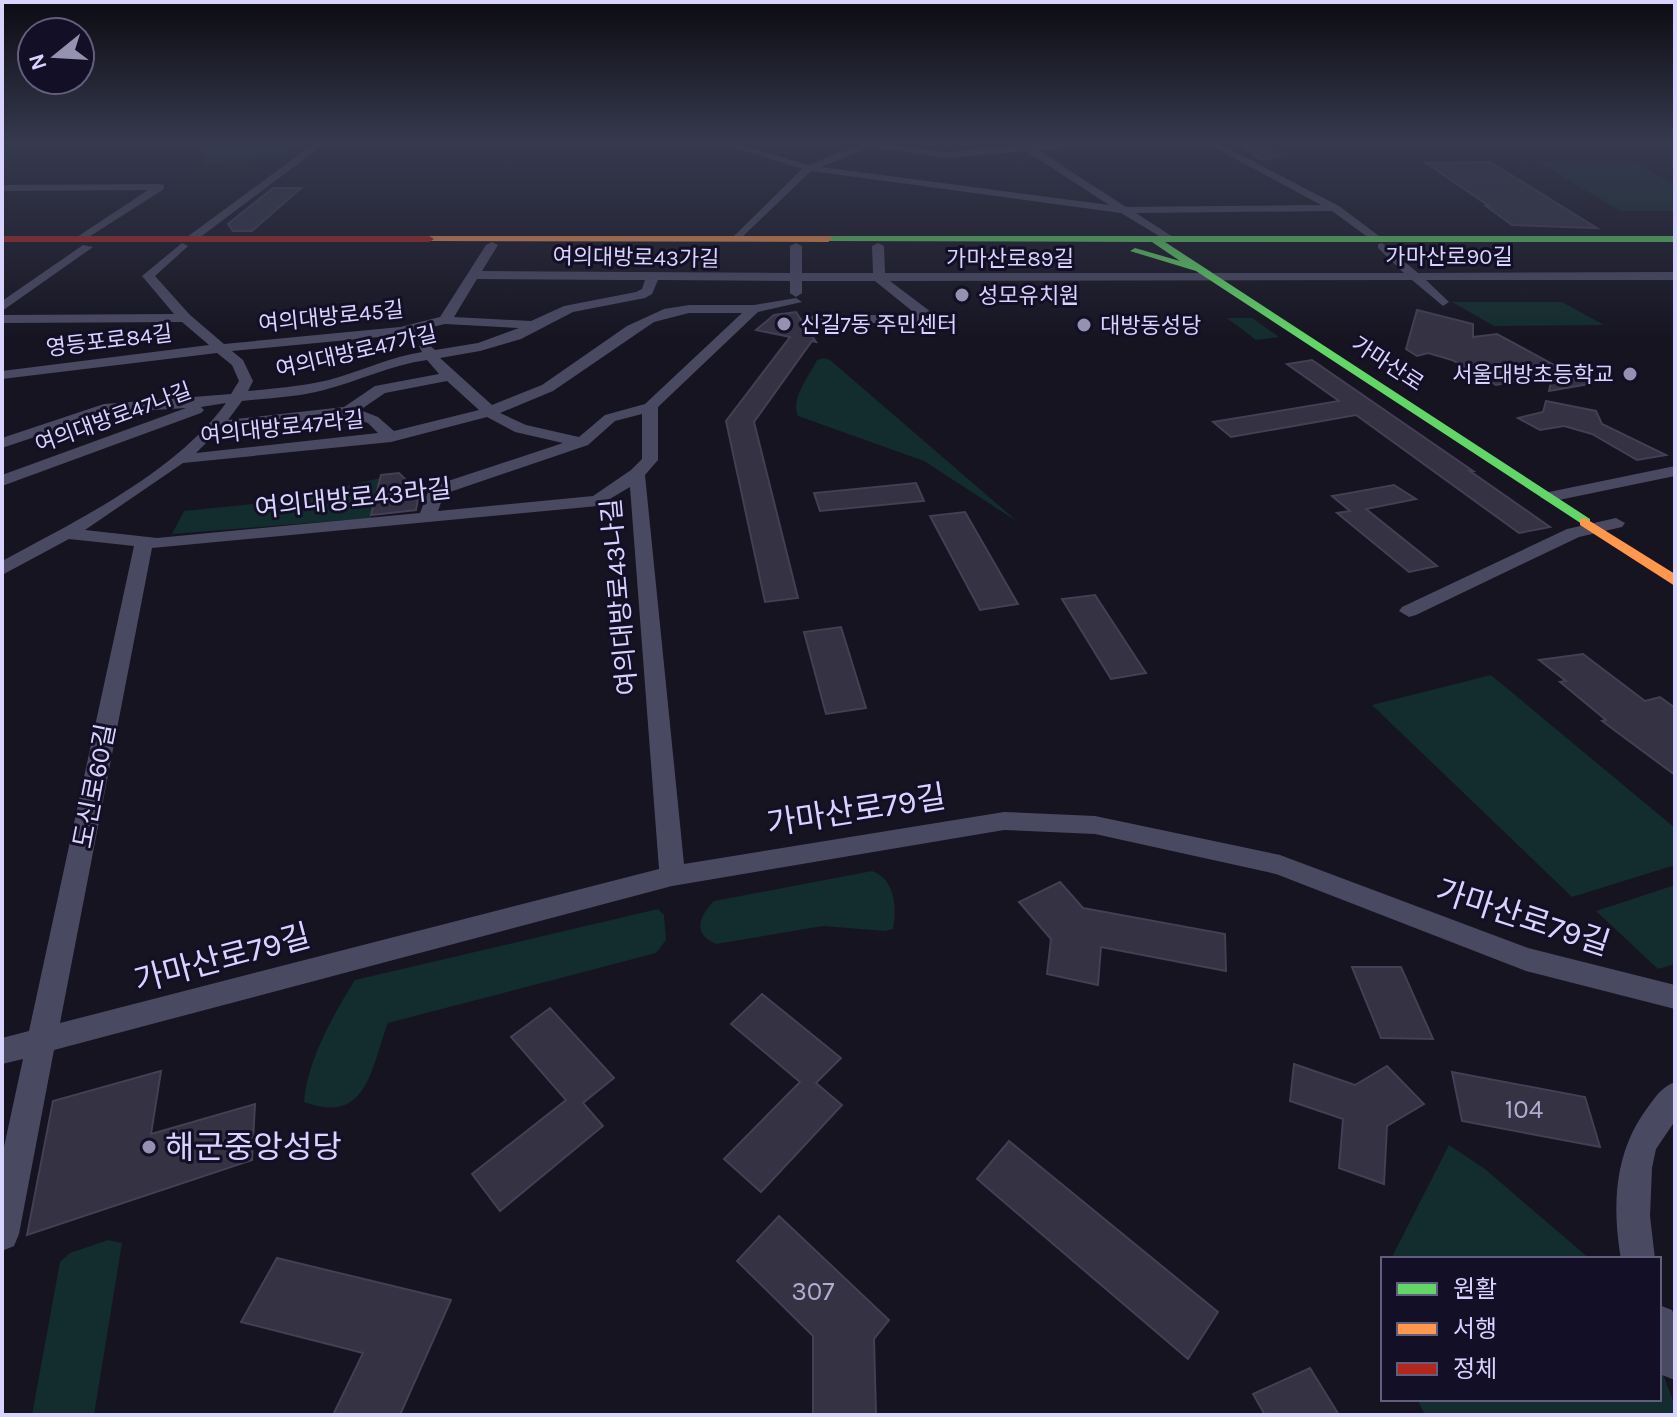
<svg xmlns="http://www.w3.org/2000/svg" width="1677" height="1417" font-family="Karla,'Noto Sans KR',sans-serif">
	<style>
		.green { fill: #132c2d }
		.building { fill: #343243; stroke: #433f54; stroke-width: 2 }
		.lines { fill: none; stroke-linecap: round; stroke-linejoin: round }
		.street { fill: #4a4962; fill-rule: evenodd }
		.fast { fill: #63d668; fill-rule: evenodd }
		.slow { fill: #ff974d; fill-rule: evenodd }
		.jam { fill: #b3261e; fill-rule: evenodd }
		.poi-dot { fill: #9591b1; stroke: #130f26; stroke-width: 3 }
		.labels { text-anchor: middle; stroke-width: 6; stroke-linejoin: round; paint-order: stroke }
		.far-street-label { font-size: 22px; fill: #d9d4ff; stroke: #130f26 }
		.far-poi-label { font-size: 22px; fill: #d9d4ff; stroke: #130f26; text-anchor: start }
		.street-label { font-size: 26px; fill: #d9d4ff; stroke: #130f26 }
		.near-number-label { font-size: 26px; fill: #b0acd0 }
		.near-street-label { font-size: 32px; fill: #d9d4ff; stroke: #130f26 }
		.near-poi-label { font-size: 32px; fill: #d9d4ff; stroke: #130f26; text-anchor: start }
	</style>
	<rect width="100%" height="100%" fill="#161421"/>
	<!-- green -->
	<g class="green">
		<path d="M193,142h107l-16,14 -72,8 -8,-1 -3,-19z"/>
		<path d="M1539,162h94l42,23v26h-55z"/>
		<path d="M1452,302h110l42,23 -110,1z"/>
		<path d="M1227,318h25l27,19 -23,3z"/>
		<path d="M824,358l6,2 188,162 -94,-61 -126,-45c-8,-17 12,-41 19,-56z"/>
		<path d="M380,478l-9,40 -199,16 12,-23 99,-10z"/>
		<path d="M1491,675l184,153v37l-103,32 -200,-192z"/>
		<path d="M872,871c23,8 25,36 21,58l-8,2 -62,-5 -107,18c-24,-10 -17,-28 -2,-43z"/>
		<path d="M1675,885v79l-17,5 -62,-58z"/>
		<path d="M658,909l6,6 2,25 -10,13 -268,70c-17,44 -20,103 -84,79 3,-41 29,-87 51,-122z"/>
		<path d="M1449,1145l36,24 105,90h-199z"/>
		<path d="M108,1240l14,3 -28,172h-62l28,-153 10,-9z"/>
		<path d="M1659,1363l16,43v9h-250l-8,-16h242z"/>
	</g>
	<!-- building -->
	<g class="building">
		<path d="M1235,142h30l16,14 -20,4z"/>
		<path d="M1490,162l31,19 76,47 -85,-3 -26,-19h3l-63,-43z"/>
		<path d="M273,188h28l-49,43h-19l-5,-7z"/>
		<path d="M1417,310l56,14v13l24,-3 92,50 -40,7 4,-17 -57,11 -44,-25 -24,-7 -11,3 -11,-7z"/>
		<path d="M796,312l20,30 -4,-1 -58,81 44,176 -33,4 -39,-181 64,-84 -34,-7 18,-15z"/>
		<path d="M1312,360l161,111h-3l80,56 -31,6 -163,-118 -125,22 -18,-15 126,-21 -52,-37z"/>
		<path d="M1546,401l50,10 6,13 64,31 -29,5 -45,-26 -28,-8 -24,4 -22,-12 25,-6z"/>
		<path d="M399,473l20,20 -3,17 -45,5 10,-40z"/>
		<path d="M916,483l8,18 -104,10 -6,-18z"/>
		<path d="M1394,485l22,14 -50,10 71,57 -28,6 -72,-59 13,-2 -18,-15z"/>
		<path d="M965,512l53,92 -38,6 -50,-94z"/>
		<path d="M1095,595l51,78 -35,6 -49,-80z"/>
		<path d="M841,627l25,81 -40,6 -22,-82z"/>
		<path d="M1583,654l62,47 15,-4 15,11v67l-73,-54 4,-1 -46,-38 6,-1 -27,-21z"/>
		<path d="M1060,882l23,26 142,26 1,37 -125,-24 -3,38 -51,-11 4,-35 -32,-37z"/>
		<path d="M1352,967h49l32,72 -52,-1z"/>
		<path d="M762,994l79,64 -25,25 26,22 -81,87 -37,-33 76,-77 -69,-58z"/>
		<path d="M550,1008l64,70 -31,25 20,23 -103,85 -28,-37 94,-74 -55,-63z"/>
		<path d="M1294,1064l61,21 32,-19 37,38 -37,22 -3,58 -45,-16 4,-49 -53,-18z"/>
		<path d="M161,1071l-10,63 104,-30 -3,56 -225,75 26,-134z"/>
		<path d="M1452,1072l133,25 15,50 -138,-26z"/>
		<path d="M1009,1141l209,171 -30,47 -211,-180z"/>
		<path d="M779,1216l110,104 -15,19 2,76h-63v-79l-76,-75z"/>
		<path d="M277,1258l174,42 -51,115h-67l30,-62 -122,-31z"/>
		<path d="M1310,1368l29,47h-74l-12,-21z"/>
	</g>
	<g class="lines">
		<!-- street -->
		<g class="street">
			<path d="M316,142h87l-5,3 -76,1 -127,95h-8v-4z"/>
			<path d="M717,142h14l77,23 58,-23 80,10 80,-8 84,-2 -4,3 -68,5 88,57 195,-2 -117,-63h12l123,64 44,33 -10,2 -41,-30 -196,2 37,24v4l-4,1 -48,-29 -310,-42 -74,71 -6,-3 2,-2 69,-68zM870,147l76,11 80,-7 83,54 -288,-38z"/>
			<path d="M160,184l4,1v4l-83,53 -6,-3 2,-2 71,-47 -146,1v-6z"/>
			<path d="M492,242l6,3 -16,26 308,2v-27l6,-3 6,3v27h71l-1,-27 6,-3 6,3 1,27h519l-26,-25v-4l4,-1 36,30 257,-1v8h-249l23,22 -6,4 -31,-26 -522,1 41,31v6l-11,5h-106l-7,-4 7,-4h103l-42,-34h-73v12l-6,4 -6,-4v-12l-132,-1 -6,14 -7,4 -72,14 -52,27 -41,12 -40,7 52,47 50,-20 85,-59 37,-17 25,-4h65l42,-7 6,4 -44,10 -100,95v53l-13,15 39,389 320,-52 91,4 185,39 248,93 147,37v24l-149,-38 -250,-97 -181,-40 -91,-4 -332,56 -618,164 -35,184 -5,12 -12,5v-95l21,-97 -21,5v-26l27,-7 105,-485 -65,-7 -67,36v-14c74,-40 173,-88 224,-158l-25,4 3,3 -3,3 -199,73v-11l184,-67 -80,5 -104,35v-10l102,-34 127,-10 8,-13 -7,-16 -15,-12 -215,26v-8l207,-26 -27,-23 -180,1v-8l172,-1 -32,-38 40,-33 6,3 -2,2 -31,28 35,39 34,29 176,-17 40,-10 46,-72zM477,279l149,1h19l-3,9 -6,3 -72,14 -33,15 -77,-4zM689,313h53l-97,91 -40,11 -26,22 -53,-12 -26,-12 53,-22 101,-69zM445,324l74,4 -41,15 -43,7 -9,-8 -7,4 3,6c-31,5 -53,16 -83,25 -29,9 -61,11 -91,14l5,-10 -10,-21 -11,-9 168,-16zM427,360l12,14 -64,12 -31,21 -116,13 14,-19c27,-3 56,-4 82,-11 35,-9 67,-25 103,-30zM447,381l32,29 -85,21 -16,-14 -18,-7 25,-17zM642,414v45l-11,11 -38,26 -155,15 6,-17 144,-49 27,-24zM347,416l21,7 10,10 -182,20 23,-23zM487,417l28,15 48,11 -133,44 -10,26 -263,25 -72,-8 98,-67 208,-21zM630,487l29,382 -599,154 92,-475 446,-42z"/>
			<path d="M83,245l10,2 -91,64v-10z"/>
			<path d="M1675,466v10l-126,26 -9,-5 9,-5z"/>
			<path d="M1616,518l9,5 -3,4 -43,10 -163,78 -7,2 -10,-6 3,-4 165,-78z"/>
			<path d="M1675,1082v39l-19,28 -4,19 -2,48 5,43h-34c-9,-54 -7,-107 27,-152 8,-11 14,-20 27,-25z"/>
			<path d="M1659,1305l13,5 3,8v62l-13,-5 -3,-7z"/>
		</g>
		<!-- fast -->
		<path class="fast" d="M828,236h847v6h-510l425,277v6l-5,1 -389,-255 -66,-20 5,-3 45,13 -28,-19 -327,-1 -2,-2z"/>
		<!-- slow -->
		<g class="slow">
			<path d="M429,236h399l5,3 -5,3 -402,-1v-4z"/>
			<path d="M1585,518l90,56v12l-95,-61v-6z"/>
		</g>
		<!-- jam -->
		<path class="jam" d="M2,236h427l5,3 -5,3h-427z"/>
	</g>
	<!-- sky -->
	<linearGradient id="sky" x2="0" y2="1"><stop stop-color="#0c0b12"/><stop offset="0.42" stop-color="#363a4e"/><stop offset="1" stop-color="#363a4e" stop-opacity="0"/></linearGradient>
	<rect width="1677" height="340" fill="url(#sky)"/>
	<!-- markers -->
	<g class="poi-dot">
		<circle cx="962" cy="295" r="8"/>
		<circle cx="784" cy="324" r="8"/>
		<circle cx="1084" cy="325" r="8"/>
		<circle cx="1630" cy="374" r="8"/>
		<circle cx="149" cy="1147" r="8"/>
	</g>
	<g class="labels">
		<!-- far-street labels -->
		<g class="far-street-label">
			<text x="1449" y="264">가마산로90길</text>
			<text transform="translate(636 257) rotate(1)" y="8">여의대방로43가길</text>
			<text x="1010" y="266">가마산로89길</text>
			<text transform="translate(331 316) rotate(-6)" y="8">여의대방로45길</text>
			<text transform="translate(109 340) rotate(-7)" y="8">영등포로84길</text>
			<text transform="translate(356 351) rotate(-13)" y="8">여의대방로47가길</text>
			<text transform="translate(1388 363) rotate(33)" y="8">가마산로</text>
			<text transform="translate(113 417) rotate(-20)" y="8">여의대방로47나길</text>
			<text transform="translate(282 427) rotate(-6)" y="8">여의대방로47라길</text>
		</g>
		<!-- far-poi labels -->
		<g class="far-poi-label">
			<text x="978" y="303">성모유치원</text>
			<text x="800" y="332">신길7동 주민센터</text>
			<text x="1100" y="333">대방동성당</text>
			<text x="1614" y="382" text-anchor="end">서울대방초등학교</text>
		</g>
		<!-- street labels -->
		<g class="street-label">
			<text transform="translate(353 498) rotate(-6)" y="9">여의대방로43라길</text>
			<text transform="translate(619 597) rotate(-95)" y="9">여의대방로43나길</text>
			<text transform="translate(94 786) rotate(-79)" y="9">도신로60길</text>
		</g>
		<!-- near-number labels -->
		<g class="near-number-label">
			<text x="1524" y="1118">104</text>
			<text x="813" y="1300">307</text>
		</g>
		<!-- near-street labels -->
		<g class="near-street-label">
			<text transform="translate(856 810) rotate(-9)" y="11">가마산로79길</text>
			<text transform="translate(1523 917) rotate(18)" y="11">가마산로79길</text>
			<text transform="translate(222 958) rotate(-15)" y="11">가마산로79길</text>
		</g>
		<!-- near-poi labels -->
		<g class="near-poi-label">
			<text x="165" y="1158">해군중앙성당</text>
		</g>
	</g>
	<!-- border -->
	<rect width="1677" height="1417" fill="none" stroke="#d9d4ff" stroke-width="8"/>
	<!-- legend -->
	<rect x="1381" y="1257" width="280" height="144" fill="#130f26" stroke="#625e7d" stroke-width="2"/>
	<rect x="1397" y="1283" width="40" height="12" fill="#63d668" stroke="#625e7d" stroke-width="2"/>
	<text x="1453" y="1297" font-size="24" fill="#d9d4ff">원활</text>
	<rect x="1397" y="1323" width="40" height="12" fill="#ff974d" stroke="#625e7d" stroke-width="2"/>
	<text x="1453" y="1337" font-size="24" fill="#d9d4ff">서행</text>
	<rect x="1397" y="1363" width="40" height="12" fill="#b3261e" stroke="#625e7d" stroke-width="2"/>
	<text x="1453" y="1377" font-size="24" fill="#d9d4ff">정체</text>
	<!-- north arrow -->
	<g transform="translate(56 56) rotate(252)"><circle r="38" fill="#130f26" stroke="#625e7d" stroke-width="2"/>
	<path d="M0-6L14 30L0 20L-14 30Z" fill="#9591b1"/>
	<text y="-12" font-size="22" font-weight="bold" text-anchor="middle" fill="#d9d4ff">N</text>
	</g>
</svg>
